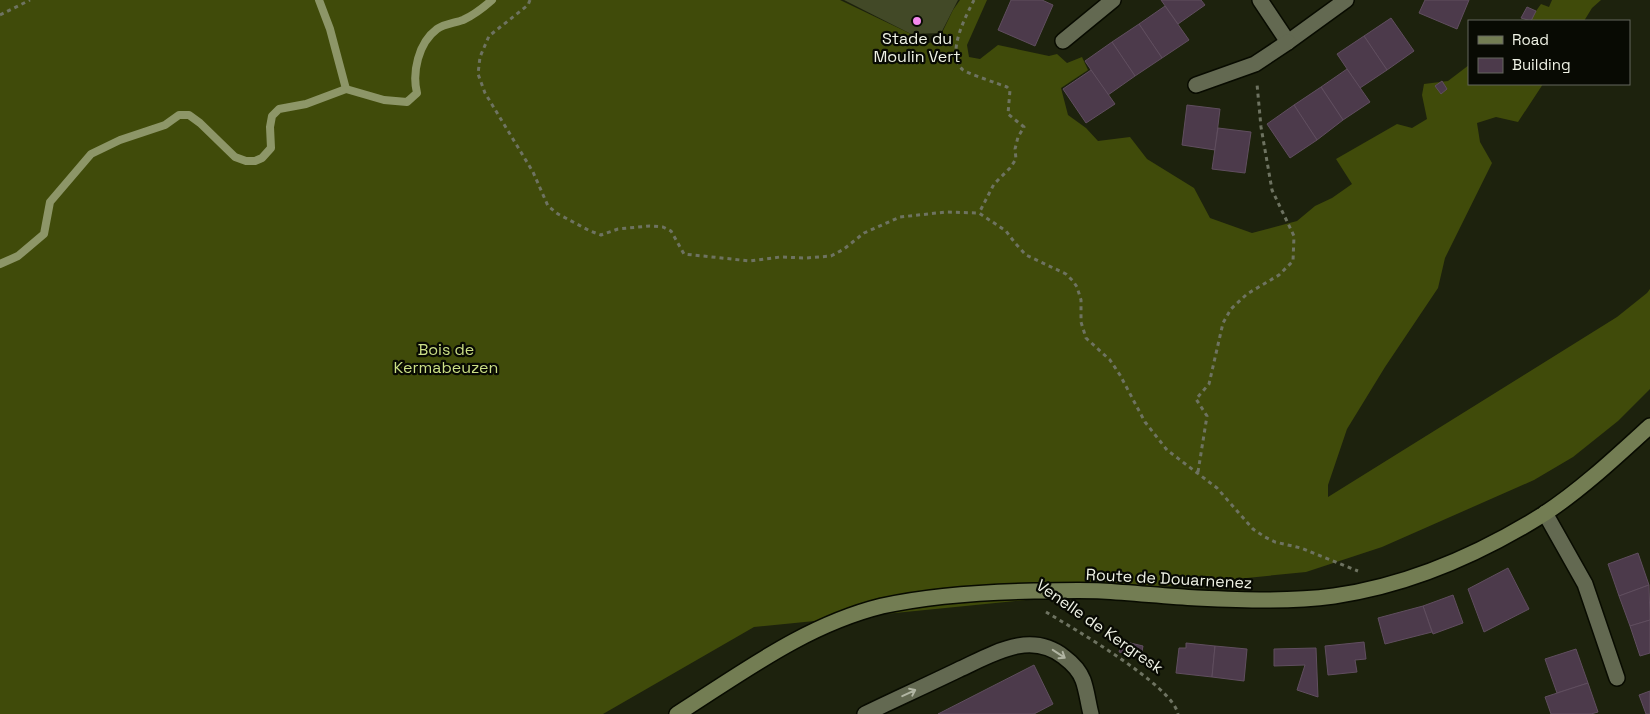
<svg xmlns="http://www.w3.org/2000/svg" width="1650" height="714" font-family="'Space Grotesk',sans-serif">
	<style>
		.green { fill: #424927 }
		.forest { fill: #404b0a }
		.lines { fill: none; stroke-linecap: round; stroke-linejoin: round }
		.stream { stroke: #8d9668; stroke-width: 8 }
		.building { fill: #4c3a4b; stroke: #604e5f }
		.minor-casing { stroke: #080b00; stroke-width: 18 }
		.secondary-casing { stroke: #080b00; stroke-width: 18 }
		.path { stroke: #6e7361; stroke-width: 3; stroke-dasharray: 4 4; stroke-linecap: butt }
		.minor { stroke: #636951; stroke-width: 15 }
		.secondary { stroke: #737d53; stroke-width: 15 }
		.oneway { stroke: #b1b5a3 }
		.poi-dot { fill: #f589ef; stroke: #080a03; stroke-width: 2 }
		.labels { text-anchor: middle; stroke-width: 4.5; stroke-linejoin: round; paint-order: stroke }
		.poi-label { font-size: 16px; fill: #f0f3e6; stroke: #080a03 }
		.park-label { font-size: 16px; fill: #cbdf86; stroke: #080a03 }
		.street-label { font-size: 16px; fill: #f0f3e6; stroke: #080a03 }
	</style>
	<rect width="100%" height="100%" fill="#1d220d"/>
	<!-- green -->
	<path class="green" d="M844,0h114l-17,33 -30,1z"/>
	<!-- forest -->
	<g class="forest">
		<path d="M0,0h840l71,34 4,12 23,-5 15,-31 7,-10h27l-20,45 2,12 11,2 18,-14 51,11 8,-2 10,9 15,-6 6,13 -27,18 7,27 18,13 12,13 32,-4 17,22 47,29 16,30 42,15 45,-12 18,-15 17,-8 20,-14 -16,-25 61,-35 15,4 15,-9 -5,-24 2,-11 24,-3 21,-16v19h74l-25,38 -22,-5 -19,6 3,19 12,21 -47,95 -7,30 -53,79 -38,62 -19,56v12l289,-180 30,-24 3,-4v100l-32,32 -45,36 -39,23 -152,67 -76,25 -552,55 -151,87h-603z"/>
		<path d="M1552,0h49l-9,8 -8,13h-55l12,-17 8,3z"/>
	</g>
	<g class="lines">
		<!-- stream -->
		<g class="stream">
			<path d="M319,0l11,29 16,60"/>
			<path d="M0,264l18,-8 26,-22 6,-32 41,-48 29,-14 45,-15 14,-10h10l11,8 35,34 11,4h9l7,-3 9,-10 -1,-21 2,-11 7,-7 27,-5 40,-15 38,11 23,2 10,-9c-5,-20 1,-50 20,-64 7,-5 18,-6 26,-9 11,-5 20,-12 29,-20"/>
		</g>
	</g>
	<!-- building -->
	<g class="building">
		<path d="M1011,0h31l11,5 -18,41 -37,-16z"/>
		<path d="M1161,0h40l4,5 -27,19z"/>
		<path d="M1425,0h44l-12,29 -38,-16z"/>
		<path d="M1165,6l24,34 -27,18 -23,-34z"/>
		<path d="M1527,7l9,4 -5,10 -10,-3z"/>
		<path d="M1391,18l23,33 -27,19 -23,-34z"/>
		<path d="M1139,24l23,34 -27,18 -23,-34z"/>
		<path d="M1364,36l23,34 -27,18 -23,-34z"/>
		<path d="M1112,42l23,34 -27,19 -23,-34z"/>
		<path d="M1347,69l23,33 -27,18 -22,-33z"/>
		<path d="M1091,70l24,34 -29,19 -23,-34z"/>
		<path d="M1442,81l5,8 -6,5 -6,-8z"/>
		<path d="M1321,87l22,33 -26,20 -23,-35z"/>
		<path d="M1187,105l33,4 -5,41 -33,-5z"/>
		<path d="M1294,105l23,35 -27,18 -23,-34z"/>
		<path d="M1218,128l33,4 -6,41 -33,-4z"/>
		<path d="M1638,553l11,32 -30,11 -11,-32z"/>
		<path d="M1508,568l21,41 -45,23 -16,-43z"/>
		<path d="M1649,585l1,35 -20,6 -11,-30z"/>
		<path d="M1453,595l10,28 -30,11 -10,-28z"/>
		<path d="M1423,606l9,26 -47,12 -7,-26z"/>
		<path d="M1650,620v33l-10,3 -10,-30z"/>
		<path d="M1122,641l21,5 -2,11 -22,-5z"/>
		<path d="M1364,642l2,17 -11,1 2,12 -29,3 -3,-29z"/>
		<path d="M1186,643l29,3 -3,31 -36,-4 3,-25h7z"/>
		<path d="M1215,646l32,3 -3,32 -32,-4z"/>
		<path d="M1316,648l2,49 -21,-7 8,-25 -31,1v-17z"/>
		<path d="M1576,649l12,34 -31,10 -12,-34z"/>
		<path d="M1034,665l19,39 -19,10h-96z"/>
		<path d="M1588,683l10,29 -7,2h-40l-6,-17z"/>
		<path d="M1650,691v23h-4l-7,-19z"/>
	</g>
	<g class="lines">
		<defs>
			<g id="minor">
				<path d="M1260,0l28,42 58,-42"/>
				<path d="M1063,41l50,-41"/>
				<path d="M1196,85l59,-21 33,-22"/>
				<path d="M1545,513l40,71 32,94"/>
				<path d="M865,714c31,-15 62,-29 93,-44 35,-16 72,-40 106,-13 8,6 16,15 19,23 4,11 5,23 8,34"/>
			</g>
			<path id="secondary" d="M677,714c65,-41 128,-89 205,-108 50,-11 100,-14 152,-15 22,0 46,-1 68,0 32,2 63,5 95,7 45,2 92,4 137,-2 76,-11 146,-42 210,-82 38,-25 72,-57 106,-88"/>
		</defs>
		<!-- minor casing -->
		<use href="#minor" class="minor-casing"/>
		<!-- secondary casing -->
		<use href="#secondary" class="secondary-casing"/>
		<!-- path -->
		<g class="path">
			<path d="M530,0l-2,5 -39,31 -9,21 -2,17 7,19 48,79 15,34 10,8 32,17 11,4 17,-6 32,-3 13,1 8,4 13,23 66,7 30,-4 26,1 25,-2 13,-7 20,-16 36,-16 46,-5 33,1 27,18 9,12 11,12 40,19 7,7 4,6 4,13v22l5,16 24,22 10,15 25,47 22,28 50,38 36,41 12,8 10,5 26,6 57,23"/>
			<path d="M974,0c-8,16 -29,54 -11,70 6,4 36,14 44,17l3,3 -2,24 16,13 -6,10 -3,12 1,10 -6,9 -16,16 -15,29"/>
			<path d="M0,15l30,-15"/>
			<path d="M1198,472l9,-56 -11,-17 13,-15 14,-61 8,-14 16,-15 32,-19 14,-14 1,-25 -22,-46 -11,-63 -4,-43"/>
			<path d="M1046,612c28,17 126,73 132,102"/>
		</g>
		<!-- minor -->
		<use href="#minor" class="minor"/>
		<!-- secondary -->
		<use href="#secondary" class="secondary"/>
	</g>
	<!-- one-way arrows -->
	<defs><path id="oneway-shaft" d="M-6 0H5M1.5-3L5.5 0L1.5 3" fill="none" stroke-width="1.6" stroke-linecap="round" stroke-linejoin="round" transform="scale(1.25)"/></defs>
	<g class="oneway">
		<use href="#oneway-shaft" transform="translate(1059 654) rotate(33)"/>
		<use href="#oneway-shaft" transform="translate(909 693) rotate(-25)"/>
	</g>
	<!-- markers -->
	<circle class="poi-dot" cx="917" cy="21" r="5"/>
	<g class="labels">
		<!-- poi labels -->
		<g class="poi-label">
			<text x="917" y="44">Stade du<tspan x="917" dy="18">Moulin Vert</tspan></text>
		</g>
		<!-- park labels -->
		<g class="park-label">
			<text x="446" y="355">Bois de<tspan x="446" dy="18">Kermabeuzen</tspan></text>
		</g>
		<!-- street labels -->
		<g class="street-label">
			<text transform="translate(1169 578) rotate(3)" y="6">Route de Douarnenez</text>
			<text transform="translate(1100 626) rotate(35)" y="6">Venelle de Kergresk</text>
		</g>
	</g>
	<!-- legend -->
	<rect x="1468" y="20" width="162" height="65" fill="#080a03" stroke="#65675e"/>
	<rect x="1478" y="36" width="25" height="8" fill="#737d53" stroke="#65675e"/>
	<text x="1512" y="45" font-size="15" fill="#f0f3e6">Road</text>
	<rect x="1478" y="58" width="25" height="15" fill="#4c3a4b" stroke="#65675e"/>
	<text x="1512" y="70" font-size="15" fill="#f0f3e6">Building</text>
</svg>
